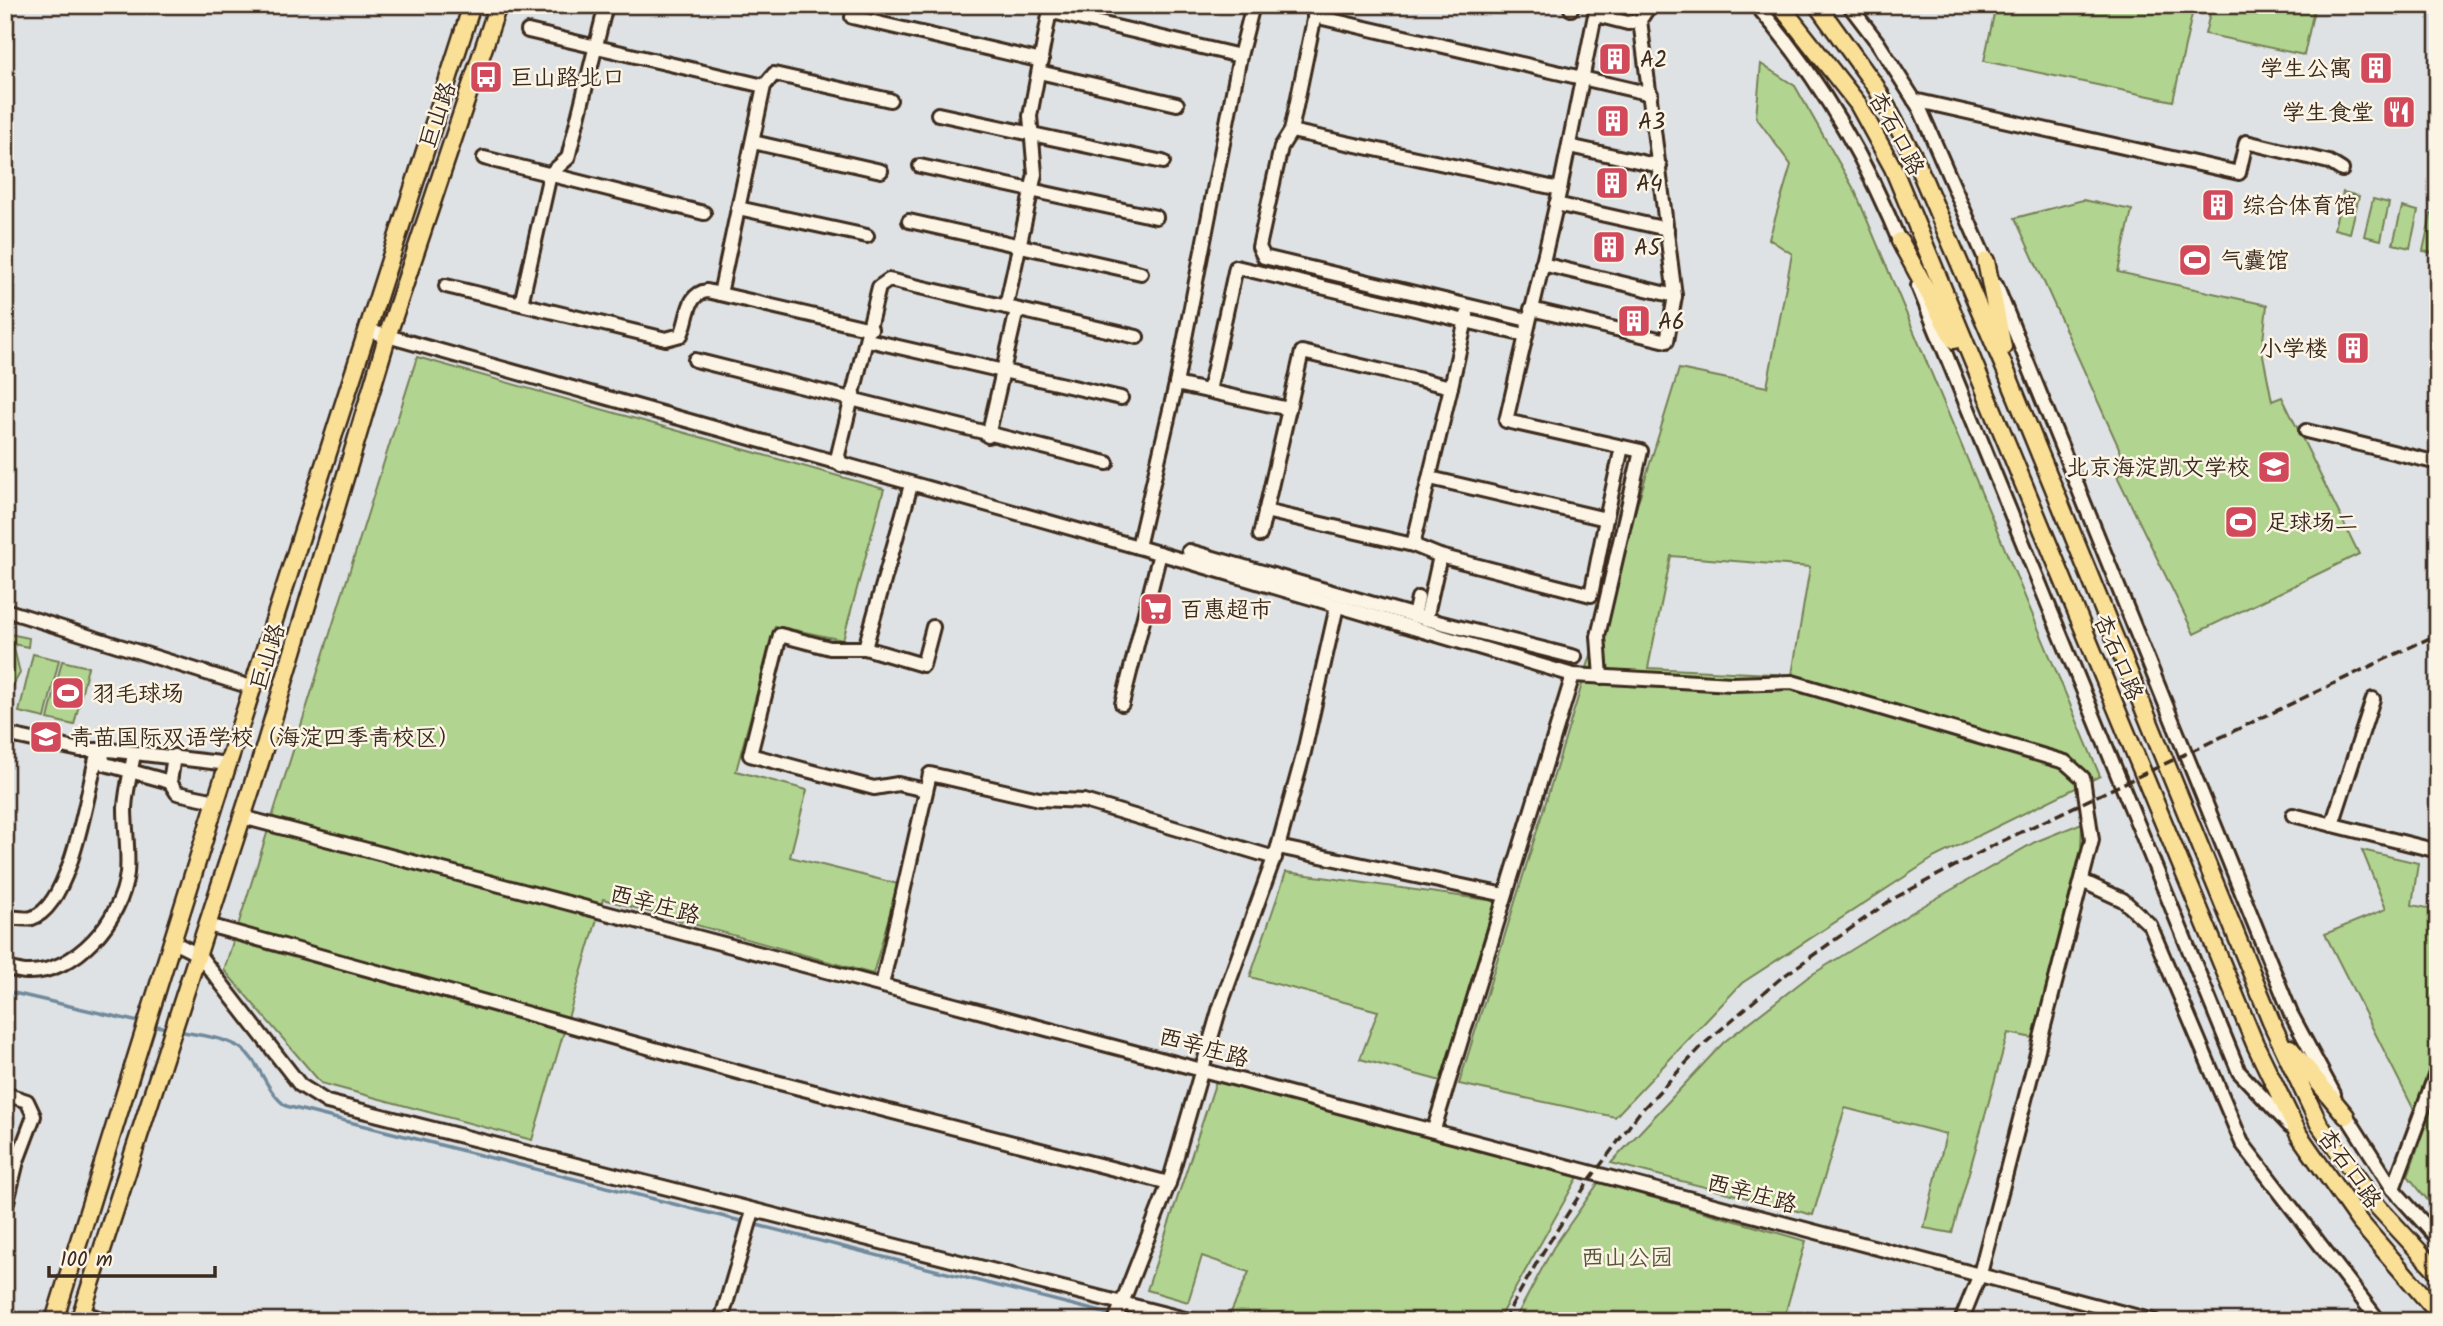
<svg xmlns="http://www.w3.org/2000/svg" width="2443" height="1326" font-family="Kalam,'LXGW WenKai TC',sans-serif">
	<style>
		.green { fill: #b1d590; stroke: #768057; stroke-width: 2; fill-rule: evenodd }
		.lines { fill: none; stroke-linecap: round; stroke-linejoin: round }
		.stream { stroke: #708a9d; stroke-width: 3.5 }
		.minor-casing { stroke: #3b2a1e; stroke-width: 18 }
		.major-casing { stroke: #3b2a1e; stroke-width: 21 }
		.minor { stroke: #fcf5e5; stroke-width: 12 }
		.major { stroke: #fadf96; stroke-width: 16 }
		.rail { stroke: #3b2a1e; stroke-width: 3.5; stroke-dasharray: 10 5; stroke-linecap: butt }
		.labels { text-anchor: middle; stroke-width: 5; stroke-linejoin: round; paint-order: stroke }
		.poi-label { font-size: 23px; fill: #3b2a1e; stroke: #fcf5e5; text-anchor: start }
		.street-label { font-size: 23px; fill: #3b2a1e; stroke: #fcf5e5 }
		.park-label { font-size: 23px; fill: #58553a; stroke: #fcf5e5 }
	</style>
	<rect width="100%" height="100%" fill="#dfe2e4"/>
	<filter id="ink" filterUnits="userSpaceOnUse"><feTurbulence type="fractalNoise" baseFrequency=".0143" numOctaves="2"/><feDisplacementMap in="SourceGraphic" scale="14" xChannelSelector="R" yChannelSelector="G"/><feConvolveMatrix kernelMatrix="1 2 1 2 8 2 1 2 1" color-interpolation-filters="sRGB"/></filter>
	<g filter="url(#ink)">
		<!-- green -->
		<g class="green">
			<path d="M1996,5h198l-21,96 -189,-40z"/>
			<path d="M2212,5h103l-11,50 -99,-21z"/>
			<path d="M1761,64l34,22 60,105 245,585 -165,81 -193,126 -127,134 -156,-33 220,-715 88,18 25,-133 -23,-15 22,-74 -35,-48zM1671,556l139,11 -18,108 -144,-7z"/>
			<path d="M2343,192l16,4 -9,37 -16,-4z"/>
			<path d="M2373,199l16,4 -8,37 -17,-4z"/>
			<path d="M2083,200l49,10 -14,62 149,33 -5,45 10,51 10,-4 77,157 -165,80 -77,-158 12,-6 -114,-252z"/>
			<path d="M2402,207l16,4 -8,37 -17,-4z"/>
			<path d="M2431,214l7,2v38l-15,-3z"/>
			<path d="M417,357l467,132 -41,151 -68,-14 -39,145 71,19 -17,67 108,27 -25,90 -270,-75 -71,241 -211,-57 -97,-113z"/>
			<path d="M5,633l24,5 -1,9 -15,-3 7,29 -15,26 5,-31z"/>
			<path d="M33,654l26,6 -14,58 -26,-6z"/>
			<path d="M62,661l26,6 -14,58 -26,-6z"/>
			<path d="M2082,823l-1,26 -48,189 -25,-5 -56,200 -28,-5 22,-94 -101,-26 -32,107 -202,-52 113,-121 84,-65 103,-64 124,-71z"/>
			<path d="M2362,850l56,13 -6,42 26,5v132l-23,70 -90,-178 61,-25z"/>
			<path d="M1286,872l209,29 -54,180 -81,-22 18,-48 -128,-34z"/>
			<path d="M1217,1078l361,99 -81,144h-270l22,-49 -47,-16 -14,46 -41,-12z"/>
			<path d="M2438,1088v125l-30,-37z"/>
			<path d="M1599,1182l207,59 -23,80h-269l39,-73z"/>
		</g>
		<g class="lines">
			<!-- stream -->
			<g class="stream">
				<path d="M5,991l138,32"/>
				<path d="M151,1025l16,3"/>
				<path d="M178,1031c20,4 47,6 64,18 19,14 23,42 44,57l827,209"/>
				<path d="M1121,1317l16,4"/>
			</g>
			<defs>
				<g id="minor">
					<path d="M1317,5l-26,126 -10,16 -22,100 5,10 264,63"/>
					<path d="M1756,5c64,72 111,156 147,245"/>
					<path d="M1849,5l29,38 42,66 69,159"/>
					<path d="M1571,9l1,-4"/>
					<path d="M1052,12l188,44"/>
					<path d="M1596,15l32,8 12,-3"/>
					<path d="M1314,16l337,78"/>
					<path d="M852,17l190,44"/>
					<path d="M528,31l236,55"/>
					<path d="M1039,72l138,32"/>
					<path d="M1914,100l325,73 7,-31 83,20 13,8"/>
					<path d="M938,114l225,48"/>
					<path d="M1291,131l269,58 -54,232 135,30 -43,185 3,41"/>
					<path d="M753,142l128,29"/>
					<path d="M1569,146l91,20"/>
					<path d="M484,158l220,55"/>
					<path d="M920,166l236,51"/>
					<path d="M1560,189l37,-184"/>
					<path d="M1556,204l111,25"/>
					<path d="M738,208l129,28"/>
					<path d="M909,221l232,52"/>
					<path d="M1542,264l133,32 -35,-276 10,-15"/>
					<path d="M1996,285l295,729 43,80"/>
					<path d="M446,286l220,53 15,-4c8,-16 5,-41 26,-44l164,38"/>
					<path d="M1918,286l321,786 51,54"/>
					<path d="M720,294l44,-208 10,-12 116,26"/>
					<path d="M521,304l29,-130 18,-16 38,-153"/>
					<path d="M1006,307l29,-133 -5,-58 21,-111"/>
					<path d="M1531,309l136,32 8,-45"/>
					<path d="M366,330l772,217 435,128 159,9 60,-2 273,80 18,16 9,62 -112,434 -19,47"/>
					<path d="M868,340l253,58"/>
					<path d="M695,360l412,103"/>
					<path d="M1176,384l113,25"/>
					<path d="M1209,391l27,-124 289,68"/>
					<path d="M2306,431l132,32"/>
					<path d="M988,436l29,-126"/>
					<path d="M841,465l-3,-10 41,-168 10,-7 248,57"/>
					<path d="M1430,478l176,41 16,-72"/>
					<path d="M1265,511l148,34 38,-158"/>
					<path d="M1260,535l42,-183 149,35 16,-72"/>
					<path d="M1413,545l27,11 151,39 15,-76"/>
					<path d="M1138,547l38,-163 64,-328 13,-51"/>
					<path d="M1189,551l237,68"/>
					<path d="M1440,556l-14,63 149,38"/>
					<path d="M5,610l249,78"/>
					<path d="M1414,616l4,-18"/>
					<path d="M865,648l46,-163"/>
					<path d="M1122,704l38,-151"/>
					<path d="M5,734l75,16h18v4l11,-4 120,14"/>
					<path d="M98,750l7,14 65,18"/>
					<path d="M174,756l-4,26 7,11 39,8"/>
					<path d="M926,790l-28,-6 -24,4 -124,-33 30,-120 50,13h35l58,17 10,-38"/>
					<path d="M2293,815l145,36"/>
					<path d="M242,817l1912,504"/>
					<path d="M2332,825l41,-126"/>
					<path d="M1278,847l227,48"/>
					<path d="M2082,881l41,19 27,25 92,218 137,178"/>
					<path d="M5,917c8,0 20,3 27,1 40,-13 56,-130 66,-168"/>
					<path d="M208,925l533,148 428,110"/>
					<path d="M173,942l26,13 101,130 27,17 866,219"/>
					<path d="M5,967c7,2 15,5 21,5 50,2 96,-53 101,-99 2,-21 -2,-44 -2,-65 1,-18 6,-37 9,-54"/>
					<path d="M882,985l48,-211 109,25 45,2 191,57"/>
					<path d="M5,1094l22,7 7,15 -17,45 -12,49"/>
					<path d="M2343,1110l50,79 45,50"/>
					<path d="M1434,1129l139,-454"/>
					<path d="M2393,1189l45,-121"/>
					<path d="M82,1312l24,9"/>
					<path d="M721,1321l32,-110"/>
					<path d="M1115,1321l54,-138 51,-176 58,-160 26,-95 33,-146"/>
				</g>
				<g id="major">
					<path d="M1780,5l78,99 35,64 362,876 44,91 60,86 79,92"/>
					<path d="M1817,5l59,82 38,70 94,219 266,652 45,96 59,83 60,65"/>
					<path d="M1900,241l54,99"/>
					<path d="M1986,261l17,86"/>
					<path d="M2290,1048l56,68"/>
					<path d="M54,1321l162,-520 256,-796"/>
					<path d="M79,1321l182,-562 127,-425 110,-329"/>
				</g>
			</defs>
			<!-- minor casing -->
			<use href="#minor" class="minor-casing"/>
			<!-- major casing -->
			<use href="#major" class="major-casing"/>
			<!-- minor -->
			<use href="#minor" class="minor"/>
			<!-- major -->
			<use href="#major" class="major"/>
			<!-- rail -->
			<path class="rail" d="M1503,1321l40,-69 45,-70 51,-69 65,-69 77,-66 110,-78 105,-56 442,-210"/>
		</g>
	</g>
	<!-- icons -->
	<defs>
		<symbol id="building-square" viewBox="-11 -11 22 22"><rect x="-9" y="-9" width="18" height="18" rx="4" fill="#d1495b" stroke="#fcf5e5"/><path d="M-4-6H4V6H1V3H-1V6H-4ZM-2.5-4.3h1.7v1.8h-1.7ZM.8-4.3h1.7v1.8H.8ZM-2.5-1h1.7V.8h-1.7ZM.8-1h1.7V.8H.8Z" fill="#fff"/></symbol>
		<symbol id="bus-square" viewBox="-11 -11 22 22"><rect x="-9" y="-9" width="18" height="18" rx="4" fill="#d1495b" stroke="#fcf5e5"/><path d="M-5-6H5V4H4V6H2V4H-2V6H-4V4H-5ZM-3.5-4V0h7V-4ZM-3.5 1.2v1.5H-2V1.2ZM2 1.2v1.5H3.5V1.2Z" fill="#fff"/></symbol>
		<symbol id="restaurant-square" viewBox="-11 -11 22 22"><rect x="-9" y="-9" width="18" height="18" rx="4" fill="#d1495b" stroke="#fcf5e5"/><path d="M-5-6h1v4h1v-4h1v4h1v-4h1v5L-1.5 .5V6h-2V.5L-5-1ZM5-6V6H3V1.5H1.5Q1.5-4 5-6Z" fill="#fff"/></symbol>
		<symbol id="stadium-square" viewBox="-11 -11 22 22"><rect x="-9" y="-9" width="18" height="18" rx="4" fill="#d1495b" stroke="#fcf5e5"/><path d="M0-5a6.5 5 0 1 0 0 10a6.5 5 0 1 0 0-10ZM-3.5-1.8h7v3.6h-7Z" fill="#fff"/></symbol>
		<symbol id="school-square" viewBox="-11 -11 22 22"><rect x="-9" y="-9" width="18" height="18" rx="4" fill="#d1495b" stroke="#fcf5e5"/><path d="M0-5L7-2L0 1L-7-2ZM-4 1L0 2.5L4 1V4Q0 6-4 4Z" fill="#fff"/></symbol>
		<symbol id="supermarket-square" viewBox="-11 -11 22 22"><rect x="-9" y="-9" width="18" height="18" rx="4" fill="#d1495b" stroke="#fcf5e5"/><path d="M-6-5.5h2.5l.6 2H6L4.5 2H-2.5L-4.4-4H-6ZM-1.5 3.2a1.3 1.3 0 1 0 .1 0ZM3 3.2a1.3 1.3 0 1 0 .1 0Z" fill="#fff"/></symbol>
	</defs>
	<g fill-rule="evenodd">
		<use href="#building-square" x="1596" y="40" width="38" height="38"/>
		<use href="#building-square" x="2357" y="49" width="38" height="38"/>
		<use href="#bus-square" x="467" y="58" width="38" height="38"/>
		<use href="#restaurant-square" x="2380" y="93" width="38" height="38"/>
		<use href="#building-square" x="1594" y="102" width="38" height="38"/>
		<use href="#building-square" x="1593" y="164" width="38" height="38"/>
		<use href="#building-square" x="2199" y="186" width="38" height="38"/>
		<use href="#building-square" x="1590" y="228" width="38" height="38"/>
		<use href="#stadium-square" x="2176" y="241" width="38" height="38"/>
		<use href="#building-square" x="1615" y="302" width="38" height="38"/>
		<use href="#building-square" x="2334" y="329" width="38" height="38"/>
		<use href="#school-square" x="2255" y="448" width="38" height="38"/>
		<use href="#stadium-square" x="2222" y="503" width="38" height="38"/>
		<use href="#supermarket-square" x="1137" y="590" width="38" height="38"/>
		<use href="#stadium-square" x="49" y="674" width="38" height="38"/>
		<use href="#school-square" x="27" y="718" width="38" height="38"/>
	</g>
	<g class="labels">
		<!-- poi labels -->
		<g class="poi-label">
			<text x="1640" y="67">A2</text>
			<text x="2352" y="76" text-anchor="end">学生公寓</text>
			<text x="510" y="85">巨山路北口</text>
			<text x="2374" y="120" text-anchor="end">学生食堂</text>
			<text x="1638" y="129">A3</text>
			<text x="1636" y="191">A4</text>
			<text x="2242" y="213">综合体育馆</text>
			<text x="1634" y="255">A5</text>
			<text x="2220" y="268">气囊馆</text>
			<text x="1658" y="329">A6</text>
			<text x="2328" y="356" text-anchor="end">小学楼</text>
			<text x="2250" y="475" text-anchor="end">北京海淀凯文学校</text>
			<text x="2266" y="530">足球场二</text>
			<text x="1180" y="617">百惠超市</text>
			<text x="92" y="701">羽毛球场</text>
			<text x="70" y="745">青苗国际双语学校（海淀四季青校区）</text>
		</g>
		<!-- street labels -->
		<g class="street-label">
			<text transform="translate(437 115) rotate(-71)" y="8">巨山路</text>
			<text transform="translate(1897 133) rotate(62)" y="8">杏石口路</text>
			<text transform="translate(267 657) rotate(-73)" y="8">巨山路</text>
			<text transform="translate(2119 657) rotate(67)" y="8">杏石口路</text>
			<text transform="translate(655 904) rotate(15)" y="8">西辛庄路</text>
			<text transform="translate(1204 1047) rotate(15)" y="8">西辛庄路</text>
			<text transform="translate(2350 1168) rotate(55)" y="8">杏石口路</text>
			<text transform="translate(1752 1193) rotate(15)" y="8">西辛庄路</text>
		</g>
		<!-- park labels -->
		<g class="park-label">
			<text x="1627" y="1265">西山公园</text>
		</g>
	</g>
	<!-- margin -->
	<rect width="2443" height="1326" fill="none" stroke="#fcf5e5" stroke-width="28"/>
	<rect x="14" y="14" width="2415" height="1298" fill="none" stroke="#3b2a1e" stroke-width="2.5" filter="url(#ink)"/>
	<!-- scale -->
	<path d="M49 1266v10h166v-10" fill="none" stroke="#3b2a1e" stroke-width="3.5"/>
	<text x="60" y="1266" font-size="21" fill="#3b2a1e" stroke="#fcf5e5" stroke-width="5" paint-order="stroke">100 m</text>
</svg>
